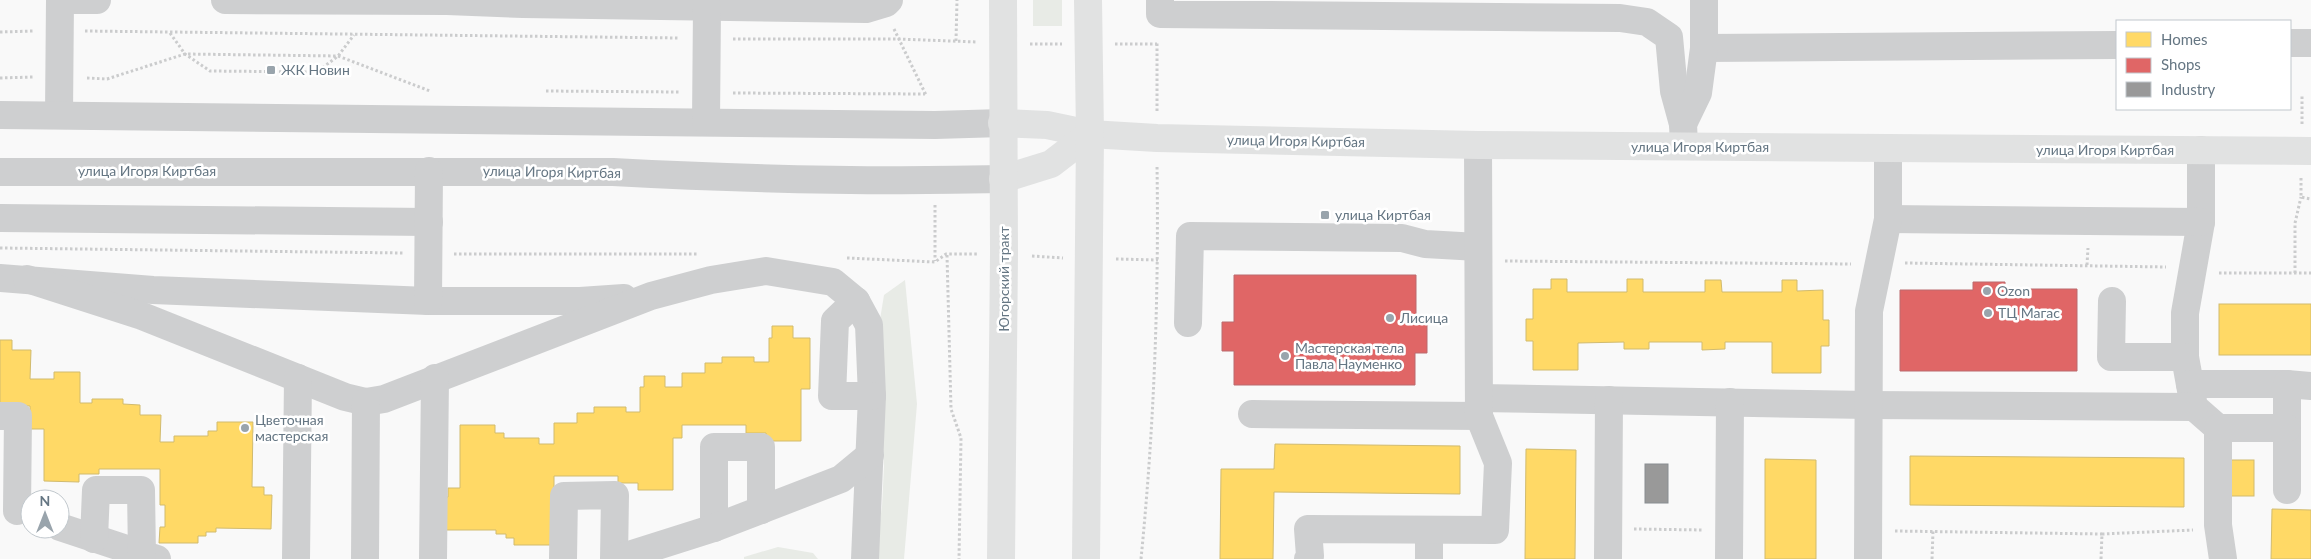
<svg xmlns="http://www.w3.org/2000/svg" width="2311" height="559" font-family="Lato,sans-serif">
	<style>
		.green { fill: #e8ebe6 }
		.homes { fill: #ffd966; stroke: #d1bb6f }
		.shops { fill: #e06666; stroke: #bb6b6f }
		.industry { fill: #999; stroke: #898e92 }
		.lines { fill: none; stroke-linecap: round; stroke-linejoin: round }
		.path { stroke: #cbcccd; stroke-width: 3; stroke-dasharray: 2.5 2.5; stroke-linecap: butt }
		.minor { stroke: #cecfd0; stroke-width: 28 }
		.major { stroke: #e1e2e2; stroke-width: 28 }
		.poi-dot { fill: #99a4ac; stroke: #fff; stroke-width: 2 }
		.labels { text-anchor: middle; stroke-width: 5; stroke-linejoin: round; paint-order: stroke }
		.poi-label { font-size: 14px; fill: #657683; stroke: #fff; text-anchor: start }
		.street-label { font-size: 14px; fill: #657683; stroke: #fff }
	</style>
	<rect width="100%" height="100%" fill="#f9f9f9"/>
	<!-- green -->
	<g class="green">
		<rect x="1033" y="0" width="29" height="26"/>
		<path d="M905,280l12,124 -13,155h-30l8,-52 2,-41 -7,-128 7,-43z"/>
		<path d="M778,547l35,6 5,6h-74v-2z"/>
	</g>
	<!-- homes -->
	<g class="homes">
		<path d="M1551,279h16v13h60v-13h16v13h62v-12h16l1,12h60v-12h15v11l26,-1v30h6v26h-8v27h-49v-31h-47v7l-23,1v-8h-53v7h-25v-7l-46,1v27h-45v-29h-7v-22h7v-30h18z"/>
		<rect x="2219" y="304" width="92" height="51"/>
		<path d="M772,326h21v12h17v51h-9v52h-35v-8h-20v-8h-64v13h-9v52h-35v-7h-20v-7h-64v69h-40v-7h-8v-4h-10v-4h-56v-33h8v-9h12v-63h35v8h9v5h35v6h15v-21h23v-10h17v-6h32v5h14v-25h4v-11h21v11h17v-14h23v-10h17v-6h32v5h15v-24h3z"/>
		<path d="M0,340h12v10h19l-1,29h24v-7h26v31h12v-4h31v5l17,1v10h21l-1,27h14v-6h34v-5h9v-9h36l-1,65h12v8h8l-1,34 -55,-1v4h-10v4h-8v7h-39l1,-16h5v-22h-5v-36h-61v5h-20v8l-35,-1v-52h-14v-23h-30z"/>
		<path d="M1275,444l185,2v48l-186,-2 -1,67h-53l1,-90h53z"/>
		<path d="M1526,449l50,1 -1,109h-50z"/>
		<path d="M1910,456l274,2v49l-274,-2z"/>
		<path d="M1765,459l51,1v99h-51z"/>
		<rect x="2230" y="460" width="24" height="36"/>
		<path d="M2272,509l39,1v49h-40z"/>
	</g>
	<!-- shops -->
	<g class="shops">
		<path d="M1234,275h182v49h11v29h-12v32h-181v-34h-12v-29h12z"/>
		<path d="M1973,282h32v7h72v82h-177v-81h73z"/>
	</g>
	<!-- industry -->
	<rect class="industry" x="1645" y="464" width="23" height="39"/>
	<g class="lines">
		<!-- path -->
		<g class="path">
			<path d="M894,29l32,66"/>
			<path d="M85,31l594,7"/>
			<path d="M0,32l34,-1"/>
			<path d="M170,33l15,21 25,17 107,1 21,-16 16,-21"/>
			<path d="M733,39h165l79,3"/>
			<path d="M956,41l1,-41"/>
			<path d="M1030,44h32"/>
			<path d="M1115,44h42"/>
			<path d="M0,78l33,-1"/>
			<path d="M87,78l20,1 78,-25 153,2 92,35"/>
			<path d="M546,91l134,1"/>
			<path d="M733,93l192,1"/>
			<path d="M1157,111v-68"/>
			<path d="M2302,124v-28"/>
			<path d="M2301,178v19l10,2"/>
			<path d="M935,205v56"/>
			<path d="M0,248l403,5"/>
			<path d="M454,254h244"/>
			<path d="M947,255l4,154 10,29 -2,121"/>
			<path d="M1032,256l31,2"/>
			<path d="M847,258l88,4 11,-8h32"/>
			<path d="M1116,259l42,1"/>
			<path d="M1505,261l346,3"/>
			<path d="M1905,263l261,4"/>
			<path d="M2087,265l1,-17"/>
			<path d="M2219,273h92"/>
			<path d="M2295,273v-50l6,-26"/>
			<path d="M1634,529l69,1"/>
			<path d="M1895,531l207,3"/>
			<path d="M1141,559c13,-131 18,-262 16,-394"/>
			<path d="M1932,559l1,-28"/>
			<path d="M2101,559l1,-25 91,-4"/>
		</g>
		<!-- minor -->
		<g class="minor">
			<path d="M225,0l222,1 76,3 343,5 20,-6 3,-3"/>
			<path d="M1160,0v14l460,4 27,4 22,15 5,54 9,33 1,22"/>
			<path d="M2290,43h21"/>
			<path d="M1704,48l413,-3"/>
			<path d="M59,114l1,-114h37"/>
			<path d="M0,115l935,10 67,-2"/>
			<path d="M706,121l1,-114"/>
			<path d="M1683,124l15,-31 6,-45v-48"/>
			<path d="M2201,150v72l-16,91v44l9,50 24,21v97l5,34"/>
			<path d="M0,172h613c130,7 260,10 390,7"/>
			<path d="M0,218l429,4"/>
			<path d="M1888,219l313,3"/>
			<path d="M0,278l153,12 275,11h152l44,-3"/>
			<path d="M27,279l115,37 203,81 21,5 18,-3 267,-103 60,-16 55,-9 67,11 23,19 13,24 3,71 -7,163"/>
			<path d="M428,301l1,-130"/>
			<path d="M856,301l-21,20 -3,75h40"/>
			<path d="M2112,301l-1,56h74"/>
			<path d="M1188,323l2,-87 212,2 23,6 53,3"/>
			<path d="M2190,384h97l24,2"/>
			<path d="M2287,384v106"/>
			<path d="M1479,398l389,7 326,2"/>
			<path d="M1252,414l227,2"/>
			<path d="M0,416h18l-1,95"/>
			<path d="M2218,428h69"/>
			<path d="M60,527l97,32"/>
			<path d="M714,528v-81h47v63"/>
			<path d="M1429,530v29"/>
			<path d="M94,539l2,-49h45l1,66"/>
			<path d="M296,559l2,-181"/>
			<path d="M365,559l1,-157"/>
			<path d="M433,559l2,-181"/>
			<path d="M563,559l1,-63 51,-1 -1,64"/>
			<path d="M616,559l98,-31 127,-49 29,-24"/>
			<path d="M1308,559l2,-3 -2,-27 187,1 3,-67 -19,-47 -1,-271"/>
			<path d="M1608,559l1,-159"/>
			<path d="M1729,559l1,-157"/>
			<path d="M1868,559l1,-248 19,-92v-71"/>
		</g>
		<!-- major -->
		<g class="major">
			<path d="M1002,123l45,2 43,9 67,4 321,7 833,6"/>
			<path d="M1003,179l48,-15 39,-30"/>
			<path d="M1001,559l3,-306 -1,-253"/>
			<path d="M1086,559l4,-425 -2,-134"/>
		</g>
	</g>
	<!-- markers -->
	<g class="poi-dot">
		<rect x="266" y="65" width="10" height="10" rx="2.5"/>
		<rect x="1320" y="210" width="10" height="10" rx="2.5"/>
		<circle cx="1987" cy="291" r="5"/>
		<circle cx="1988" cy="313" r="5"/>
		<circle cx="1390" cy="318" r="5"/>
		<circle cx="1285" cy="356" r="5"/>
		<circle cx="245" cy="428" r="5"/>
	</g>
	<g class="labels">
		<!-- poi labels -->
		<g class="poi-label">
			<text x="281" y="75">ЖК Новин</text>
			<text x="1335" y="220">улица Киртбая</text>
			<text x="1997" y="296">Ozon</text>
			<text x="1998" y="318">ТЦ Магас</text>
			<text x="1400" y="323">Лисица</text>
			<text x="1295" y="353">Мастерская тела<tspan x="1295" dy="16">Павла Науменко</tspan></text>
			<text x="255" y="425">Цветочная<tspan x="255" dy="16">мастерская</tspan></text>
		</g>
		<!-- street labels -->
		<g class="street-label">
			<text transform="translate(1296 141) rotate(1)" y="5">улица Игоря Киртбая</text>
			<text x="1700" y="152">улица Игоря Киртбая</text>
			<text x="2105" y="155">улица Игоря Киртбая</text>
			<text x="147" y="176">улица Игоря Киртбая</text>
			<text transform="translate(552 172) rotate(1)" y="5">улица Игоря Киртбая</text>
			<text transform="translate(1004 279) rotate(-90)" y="5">Югорский тракт</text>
		</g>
	</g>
	<!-- legend -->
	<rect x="2116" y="20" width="175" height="90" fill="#ffffff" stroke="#c1c8cd"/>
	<rect x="2126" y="32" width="25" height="15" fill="#ffd966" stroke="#c1c8cd"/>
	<text x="2161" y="45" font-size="15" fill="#657683">Homes</text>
	<rect x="2126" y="58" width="25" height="15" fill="#e06666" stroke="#c1c8cd"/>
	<text x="2161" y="70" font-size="15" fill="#657683">Shops</text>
	<rect x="2126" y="82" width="25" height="15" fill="#999999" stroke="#c1c8cd"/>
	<text x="2161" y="95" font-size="15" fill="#657683">Industry</text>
	<!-- north arrow -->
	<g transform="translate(45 514)"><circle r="24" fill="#ffffff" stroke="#c1c8cd"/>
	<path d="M0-4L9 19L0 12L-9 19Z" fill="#99a4ac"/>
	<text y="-8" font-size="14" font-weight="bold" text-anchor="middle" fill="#657683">N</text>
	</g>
</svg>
